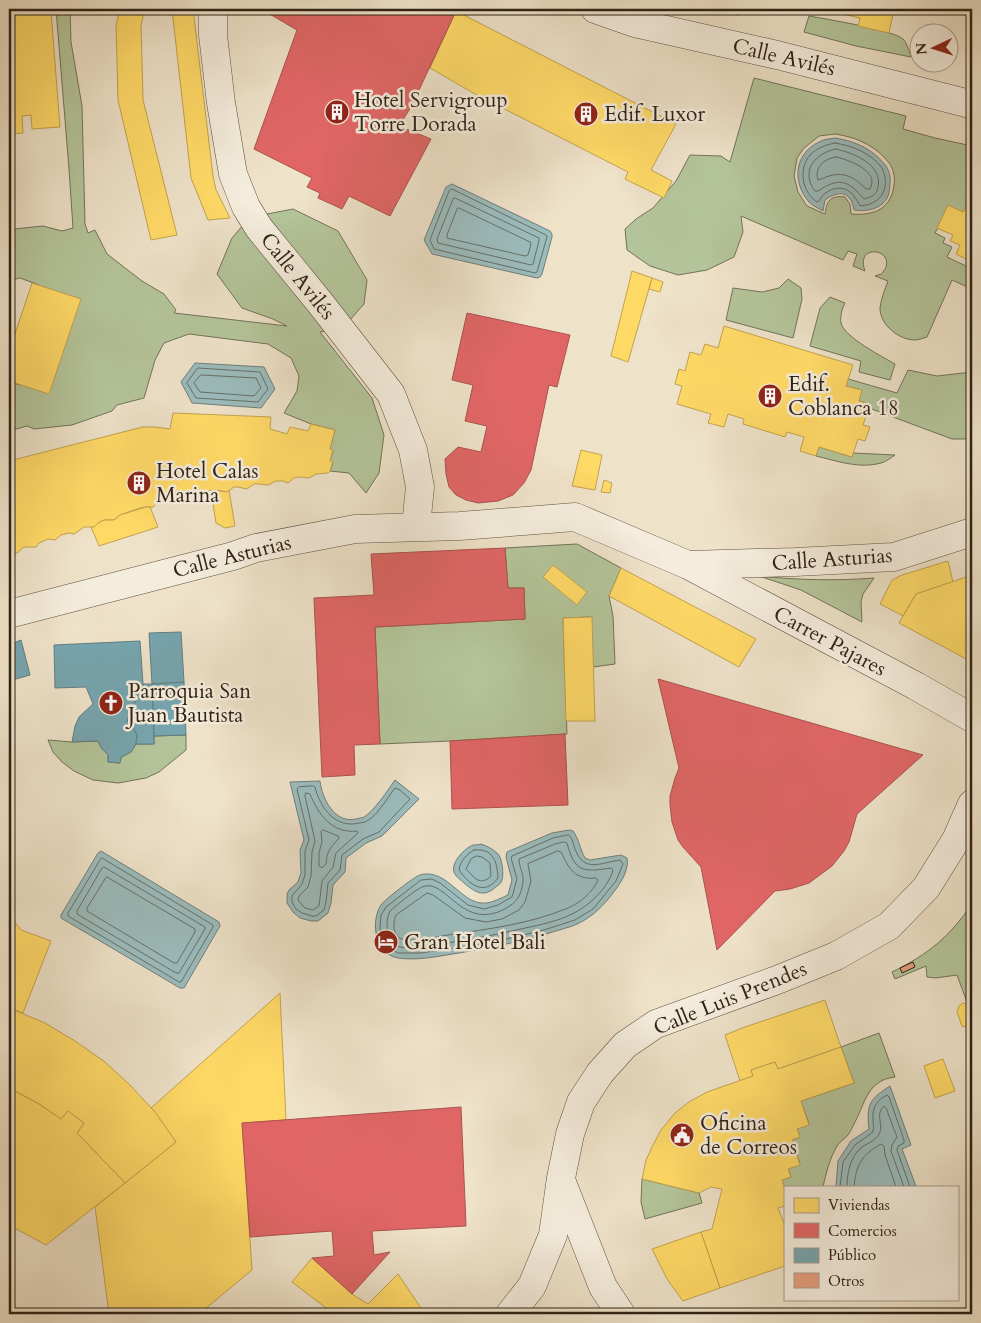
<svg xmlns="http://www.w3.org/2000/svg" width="981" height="1323" font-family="Cardo,serif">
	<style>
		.green { fill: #b4c49a; stroke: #727358; fill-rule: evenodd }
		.water { fill: #9bbcbd; stroke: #707e7a }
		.homes { fill: #ffd966; stroke: #c1a24e }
		.shops { fill: #e06666; stroke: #ab524e }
		.public { fill: #76a5af; stroke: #617e81 }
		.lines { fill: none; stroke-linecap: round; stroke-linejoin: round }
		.shore { stroke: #656f69; stroke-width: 1 }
		.building { fill: #e49d7e; stroke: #2f2215 }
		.minor-casing { stroke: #5f5242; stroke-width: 29 }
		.minor { stroke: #f4ecdc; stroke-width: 28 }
		.labels { text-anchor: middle; stroke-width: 5; stroke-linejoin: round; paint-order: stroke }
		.street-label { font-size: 21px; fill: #2f2215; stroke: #f4ecdc }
		.poi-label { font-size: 21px; fill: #2f2215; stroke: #f4ecdc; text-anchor: start }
	</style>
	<rect width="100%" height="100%" fill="#eee2c9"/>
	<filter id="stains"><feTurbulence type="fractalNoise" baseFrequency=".004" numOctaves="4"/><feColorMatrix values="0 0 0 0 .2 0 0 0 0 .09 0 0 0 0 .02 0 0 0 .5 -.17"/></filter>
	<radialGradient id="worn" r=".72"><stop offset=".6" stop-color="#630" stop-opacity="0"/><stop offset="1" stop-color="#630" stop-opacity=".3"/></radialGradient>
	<!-- green -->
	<g class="green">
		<path d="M56,9h14l1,33 11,64 3,118 3,9 7,-3 12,24 35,27 22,13 12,16 -2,3 113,13 -14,-7 -31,-11 -25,-34 15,-36 12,-14 23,-10 26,-5 45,22 29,49 -3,24 -15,17 -19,9 -10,2 52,66 12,37 -5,38 -13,20 -17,-20 -19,-2 3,-9 -3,-1 3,-10 -3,-2 5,-19 -24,-6 -27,-11 13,-22 2,-15 -8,-18 -23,-14 -79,-10 -25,9 -9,17 -11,38 -27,7 -5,6 -40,14 -38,4 -7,-3 -18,5v-50l10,4 14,-5 22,-74 -16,-21 -19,-7 -11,3v-48l5,-4 29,-3 19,5 11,-3 -4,-59z"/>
		<path d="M684,9h54v6z"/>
		<path d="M809,16c17,3 84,14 94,23 4,4 6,12 8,18l-55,-11 -52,-14z"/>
		<path d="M754,78l152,38 -3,13 32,9 37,8c0,18 5,57 -12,68 -8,6 -21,9 -25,19l10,5 -2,5 9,4 -5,10 25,12v20l-20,-9 -25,57c-4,1 -8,3 -12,3 -16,0 -35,-15 -35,-32 1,-9 5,-19 8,-27l-13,-5 6,-2c1,0 5,-6 5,-7 6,-19 -31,-23 -21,4l-12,-5 4,-12 -9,-3 -5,9 -102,-44 2,16 -9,25 -27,13 -29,5 -28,-9 -23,-16 -2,-21 11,-10 17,-11 23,-27 14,-26 31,1 9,6zM835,134c19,3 35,9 49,23 2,3 6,6 7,9 3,6 4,13 3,19 -3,24 -20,31 -43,29l-1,-10 -5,-7c-15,-2 -18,4 -20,17l-18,-8 -9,-14 -4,-16 3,-18 7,-10 15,-12z"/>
		<path d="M788,279l13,9 1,11 -9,39 -67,-18 7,-32 29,4 17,-4z"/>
		<path d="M830,297l15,6c-3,6 -5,13 -4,20 3,14 42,34 54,41l-5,16 -31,-8 2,-11 -51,-15 10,-38z"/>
		<path d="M908,370l29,6 35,-4v65l-7,2h-13l-83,-31 1,-4 -11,-3 2,-11 -15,-4 2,-7 49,14z"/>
		<path d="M819,447l33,10 1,-4 42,2c-5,3 -9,7 -14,8 -22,6 -44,-2 -65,-7z"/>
		<path d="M577,544l44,24 -12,28 4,20 2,48 -22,3 -2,-50 -28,1 4,116 -117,7 -70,3 -5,-117 150,-8 -1,-31h-16l-3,-40z"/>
		<path d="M759,576c38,4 77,5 115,2l-11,16 -2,8 1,20 -61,-32z"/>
		<path d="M186,735v15l-27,22 -13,6 -28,5 -25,-3 -19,-9 -12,-9 -9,-10 -5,-12 24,2 26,-1 4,8 6,6v7l12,1 1,-6 10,-5 5,-8h18v-8z"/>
		<path d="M972,904v99l-5,-1 -10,-27 -21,3 -9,-1 -1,-11 -31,13 -3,-7c37,-18 57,-35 80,-68z"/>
		<path d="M879,1033l16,44c-28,3 -30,27 -41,47 -2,4 -4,8 -6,11 -3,4 -8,6 -11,11 -7,12 -11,27 -14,41h-38v2l-3,-9 9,-3 -3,-8 12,-5 -8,-24 8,-3 -3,-8 12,-5 -8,-23 53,-18 -13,-36z"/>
		<path d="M642,1179l57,14 3,10 -57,16 -4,-17z"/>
	</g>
	<!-- water -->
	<g class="water">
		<path d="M835,138c20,3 38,11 51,28 3,4 5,12 4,18 0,4 -1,8 -2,12 -5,13 -22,16 -34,14 -3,-19 -15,-20 -29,-10l-2,11c-5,-3 -10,-5 -14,-9 -17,-20 -15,-48 10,-60 5,-3 11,-3 16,-4z"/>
		<path d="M452,184l98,47 2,3v3l-10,37 -2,3 -3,1 -105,-24 -8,-14 22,-53z"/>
		<path d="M195,363l69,4 11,22 -14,19 -69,-5 -11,-21z"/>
		<path d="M395,780l24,19 -37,37 -16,7 -20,15 -1,14 -12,13 -2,18 -3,10 -10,8h-7l-11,-3 -7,-6 -6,-9v-9l2,-4 9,-8 3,-9 -1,-23 4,-10 -14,-58 30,-1c2,18 15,43 36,38 3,-1 6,-1 8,-2 10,-6 24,-27 31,-37z"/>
		<path d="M569,830l4,1c6,8 7,18 12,27l5,2 31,-5 6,3c2,11 -5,23 -11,31 -11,15 -23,28 -39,35 -6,3 -12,4 -18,6 -33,11 -67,17 -100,23 -20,3 -41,8 -61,5 -23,-4 -28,-36 -17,-53 2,-4 34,-29 39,-30 2,-1 5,-1 7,-1 24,0 36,32 60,29 7,-1 14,-5 21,-8l4,-15 -6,-23 1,-5 45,-19z"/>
		<path d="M481,844c6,2 12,5 17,10 4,4 6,20 4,26 -1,3 -2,4 -5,6 -13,12 -21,7 -33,-3 -3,-3 -9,-7 -10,-11 -3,-10 11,-24 19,-27 3,0 5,0 8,-1z"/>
		<path d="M101,851l118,71 1,4 -36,62h-4l-119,-70v-3l37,-62z"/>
		<path d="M890,1086l21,59 -9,4 14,37 -80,1 2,-26 13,-20 18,-12c-3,-25 1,-30 21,-43z"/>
	</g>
	<!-- homes -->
	<g class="homes">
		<path d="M9,9h26v4l16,-1 9,115 -28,2 -1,-14 -9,1 1,17 -13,1z"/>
		<path d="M120,9h25l-4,16 2,75 34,135 -26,5 -33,-140 -2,-75z"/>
		<path d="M172,9h21l20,167 3,14 14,28 -22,2 -17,-42z"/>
		<path d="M820,9h74l-5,24 -31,-7 2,-8z"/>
		<path d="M456,11l220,113 -25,46 21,11 -8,17 -39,-19 3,-7 -153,-78 -45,-26z"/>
		<path d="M969,200l3,2v60l-16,-8 4,-9 -10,-4 3,-6 -16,-7 11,-23 15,7z"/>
		<path d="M632,271l20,7 -24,84 -17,-6z"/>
		<path d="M652,278l11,4 -3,10 -11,-3z"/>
		<path d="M32,283l49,16 -32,95 -40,-13v-29z"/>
		<path d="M724,326l129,39 -7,21 16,4 -3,11 11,3 -7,21 7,2 -5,14 -7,-2 -6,18 -33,-10 -3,9 -16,-5 4,-14 -17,-5 -2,5 -42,-13 1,-5 -16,-5 -4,13 -16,-4 3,-9 -34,-10 5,-18 -7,-2 4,-15 6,2 5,-19 11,3 4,-11 13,4z"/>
		<path d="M173,413l98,4 -1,12 17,5 3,-7 18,4 3,-7 24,6 -5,19 3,1 -3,11h3l-3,10 -2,2 -12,1 -7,4 -9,-1 -6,1 -6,5 -5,-2h-7l-8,4 -9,-1h-5l-7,5 -9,-2h-4l-7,5 -13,-2 -19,3 -9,5 -4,-2h-7l-6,6 -4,-1 -8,2 -4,4h-7l-6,1 -20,7 -6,5h-10l-6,3 -4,4h-10l-10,7 -5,-1 -8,2 -6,5 -7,-1 -9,4 -3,4h-12l-7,6h-8v-92l122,-31 12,-3h12l15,2z"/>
		<path d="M581,450l21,5 -7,35 -23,-4z"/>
		<path d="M604,480l8,3 -2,10 -9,-1z"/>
		<path d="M214,490l13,2 2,-2 6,36 -10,2 -9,-5 -4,-26z"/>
		<path d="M146,507h4l8,20 -59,19 -8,-19h3l4,-4 6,-3h10l6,-5z"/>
		<path d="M948,561l5,21 -37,12 -13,22 -23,-12 12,-24 10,-5z"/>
		<path d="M553,565l34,27 -10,13 -34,-28z"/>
		<path d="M621,568l135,71 -17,28 -130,-71z"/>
		<path d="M972,575v87l-73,-39 17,-29z"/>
		<path d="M592,617l3,104h-29l-3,-103z"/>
		<path d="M9,914l12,16 30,11 -28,72 -14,-5z"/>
		<path d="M280,993l6,127 -44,3 10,147 -53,44h-90l-14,-107 81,-65 -25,-34z"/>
		<path d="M825,1000l16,47 -63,22 -3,-7 -24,8 2,6 -13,5 -15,-46 20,-8z"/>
		<path d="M967,1002l5,1v50l-5,-16 1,-3 3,1v-7l-9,-2 -5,-14 2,-6 4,-3 4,1z"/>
		<path d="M9,1008l36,15 30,18 30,21 26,24 24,26 21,30 -51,41 -48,-50 7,-10 -16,-12 -7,8 -22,-15 -30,-16z"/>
		<path d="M841,1047l13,36 -53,18 8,24 -12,4 3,8 -8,3 8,25 -12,4 3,8 -9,3 3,9v17l-7,2 7,18v40l-65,22 -19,-56 11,-3 10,-40 -11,-2 -12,6 -57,-14 4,-19 7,-15 8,-15 14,-17 14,-11 18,-10 46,-16 -2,-6 24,-8 3,7z"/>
		<path d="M943,1059l12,32 -20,7 -11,-32z"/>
		<path d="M9,1088l30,16 22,15 7,-8 16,12 -7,10 48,50 -79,62 -37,-20z"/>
		<path d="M701,1232l19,56 -37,13 -16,-22 -15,-30z"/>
		<path d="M312,1258l40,36 16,10 30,-30 27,40h-91l-42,-32z"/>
	</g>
	<!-- shops -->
	<g class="shops">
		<path d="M261,9h196l-46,98 -12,19 32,13 -41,77 -41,-20 -7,13 -24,-11 2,-5 -13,-6 5,-9 -58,-29 43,-119z"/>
		<path d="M467,313l103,22 -13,52 -8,-2 -18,85 -7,13 -11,12 -15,6 -20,2 -12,-3 -10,-5 -7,-8 -3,-13 -1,-15 13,-12 23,5 6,-26 -22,-5 8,-36 -21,-5z"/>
		<path d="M505,548l3,40h16l1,31 -150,8 5,117 -26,1 1,30 -33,2 -8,-179 60,-3 -3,-41z"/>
		<path d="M658,679l265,76 -66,59 -8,28 -5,9 -12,15 -23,17 -19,6 -15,2 -58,59 -16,-83 -18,-20 -5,-7 -6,-18 -2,-17v-9l5,-18 4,-10z"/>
		<path d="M565,734l3,71 -116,4 -2,-68z"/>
		<path d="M461,1107l5,119 -94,5 2,24 16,-3 -38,42 -40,-36 22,-2 -2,-25 -82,6 -8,-114z"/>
	</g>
	<!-- public -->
	<g class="public">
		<path d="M181,632l3,50 -32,2 -3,-51z"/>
		<path d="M21,640l9,35 -21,6v-36z"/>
		<path d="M140,641l3,43 -16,37 5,4 5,10 -1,9 -5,8 -10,5 -1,6 -12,-1v-7l-6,-6 -4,-8 -26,1 3,-16 4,-9 14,-13 -7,-17 -31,1 -1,-43z"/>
		<path d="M184,682l2,53 -32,1 -2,-52z"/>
		<path d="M143,684h9l2,60h-18l1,-9 -5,-10 -5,-4z"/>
	</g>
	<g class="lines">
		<!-- shore -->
		<g class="shore">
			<path d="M835,143c18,3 36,10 47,25 3,6 4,13 3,19 -3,13 -13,18 -25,19 -3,-6 -7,-13 -13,-16 -10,-5 -23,1 -28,11l-2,1c-15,-10 -19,-33 -7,-47 7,-7 15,-10 25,-12z"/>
			<path d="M836,149c18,4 47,16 42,38 -1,8 -7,10 -14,12 -16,-19 -25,-22 -46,-8h-3c-15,-20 0,-38 21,-42z"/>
			<path d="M836,157c10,2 35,11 36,24 0,2 -1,6 -2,8h-4c-10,-10 -20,-18 -37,-13 -4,1 -7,3 -11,4 -4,-13 6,-21 18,-23z"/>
			<path d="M452,189l94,46 1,2 -10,35 -2,1 -101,-24 -4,-9 19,-49z"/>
			<path d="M455,198l84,40v3l-6,23 -2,1 -93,-22 -1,-4 16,-40z"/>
			<path d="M459,208l71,34 1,2 -3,11 -3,1 -78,-18v-3l10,-26z"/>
			<path d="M198,368l62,4 8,17 -10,13 -62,-4 -9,-15z"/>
			<path d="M201,375l55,3 5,10 -7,8 -54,-4 -6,-9z"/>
			<path d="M313,786l2,1c5,21 21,42 44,36 1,0 7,-1 8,-2 11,-6 20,-23 28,-33l5,2 10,9 -31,33 -16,7 -21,16 -2,15 -12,13 -2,19 -2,8 -8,6h-4l-10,-3 -6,-4 -4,-7v-6l10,-12 3,-9v-24l4,-11 -12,-51 2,-2z"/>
			<path d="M306,793l4,1c8,20 22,40 47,37l1,2 -22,20 -3,14 -11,14 -3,25 -6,4 -8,-2 -7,-8 1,-4 9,-9 3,-11 1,-24 3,-11 -10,-45z"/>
			<path d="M323,830l15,6 1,2c-8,10 -12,11 -13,26l-4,4 -3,-2v-13l3,-11 -1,-10z"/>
			<path d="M569,835c4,4 4,9 6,14 9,24 25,14 45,11l3,4 -7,17 -23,28 -18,11 -31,10 -50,12 -73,11h-23l-9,-5 -6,-9 -3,-11 1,-13 5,-8 35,-27 11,-1 8,4 28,22 16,4 14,-4 14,-8 5,-18 -6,-21 1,-2 41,-18z"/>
			<path d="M564,842l3,1c8,30 16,29 44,25l2,2c-5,18 -24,36 -41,44 -14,7 -32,11 -47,14 -24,6 -48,10 -72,14 -13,2 -41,8 -53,5 -15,-5 -15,-25 -10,-36 7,-6 28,-24 35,-25 22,-5 38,45 80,23 12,-7 16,-13 18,-27 1,-8 -4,-15 -4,-23l36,-15z"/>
			<path d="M474,850c20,-2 23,12 24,28 -14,19 -29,6 -39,-8 1,-9 8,-16 15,-20z"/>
			<path d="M558,851l3,1c8,17 14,28 35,26l2,2c-5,12 -18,23 -30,28 -38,16 -80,21 -120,27 -12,2 -35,7 -46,4 -10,-3 -9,-17 -6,-24l31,-22 6,2 32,23 21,4 16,-3 17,-9 6,-8 6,-21 -3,-17z"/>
			<path d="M477,856l5,1 8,6 1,13c-11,11 -17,1 -25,-7l5,-10z"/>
			<path d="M102,858l111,67v2l-32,55h-2l-111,-66v-3l32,-53z"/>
			<path d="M104,867l101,60v2l-26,44h-3l-99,-59v-3l25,-43z"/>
			<path d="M107,877l88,52v3l-18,31h-3l-87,-52v-3l18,-29z"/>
			<path d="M840,1187l3,-25 12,-17 18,-13c1,-5 0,-8 0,-13 -1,-11 4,-19 14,-24l2,2 15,43v3l-6,3 -1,4 13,37"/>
			<path d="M847,1187c0,-14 3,-30 15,-40 6,-4 15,-7 18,-15 3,-9 -5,-18 4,-26l2,2 11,29 -5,8 -1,6 13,36"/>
			<path d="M854,1187c2,-23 8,-32 27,-43l3,2 1,9 11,32"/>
		</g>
	</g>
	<!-- building -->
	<path class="building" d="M913,962l2,5 -13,6 -2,-5z"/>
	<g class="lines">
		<defs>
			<g id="minor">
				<path d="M213,9v26l8,68 12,71 13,33 13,21 62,76 70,90 22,56 7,37 -4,39"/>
				<path d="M595,9l40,14 142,32 189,48 6,2"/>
				<path d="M689,565l106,-3 99,-5 78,-25"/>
				<path d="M9,614l224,-58 23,-8 99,-19 105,-3 115,-9 113,48 228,121 56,32"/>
				<path d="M561,1180l42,107 18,27"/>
				<path d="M510,1314l22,-28 21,-51 8,-57 9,-44 11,-32 19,-29 25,-28 31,-21 121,-44 59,-24 53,-30 37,-38 30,-48 16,-36"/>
			</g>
		</defs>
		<!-- minor casing -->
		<use href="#minor" class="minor-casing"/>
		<!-- minor -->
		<use href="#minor" class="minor"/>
	</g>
	<!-- icons -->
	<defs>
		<symbol id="building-disc" viewBox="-11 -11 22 22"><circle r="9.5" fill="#8f2418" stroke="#f4ecdc"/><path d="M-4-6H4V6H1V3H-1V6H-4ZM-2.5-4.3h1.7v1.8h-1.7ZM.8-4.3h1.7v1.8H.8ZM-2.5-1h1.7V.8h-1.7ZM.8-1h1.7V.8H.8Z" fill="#fff"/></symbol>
		<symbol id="church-disc" viewBox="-11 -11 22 22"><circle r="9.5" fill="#8f2418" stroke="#f4ecdc"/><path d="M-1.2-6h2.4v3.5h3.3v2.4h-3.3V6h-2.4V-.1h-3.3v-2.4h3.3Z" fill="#fff"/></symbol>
		<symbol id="hotel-disc" viewBox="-11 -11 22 22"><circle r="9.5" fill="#8f2418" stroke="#f4ecdc"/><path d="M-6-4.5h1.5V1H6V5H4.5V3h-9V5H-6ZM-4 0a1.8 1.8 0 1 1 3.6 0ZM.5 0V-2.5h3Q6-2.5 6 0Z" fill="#fff"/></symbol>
		<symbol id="civic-disc" viewBox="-11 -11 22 22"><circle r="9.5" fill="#8f2418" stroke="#f4ecdc"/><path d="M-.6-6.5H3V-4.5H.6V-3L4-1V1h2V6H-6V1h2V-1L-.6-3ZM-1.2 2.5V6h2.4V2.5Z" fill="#fff"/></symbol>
	</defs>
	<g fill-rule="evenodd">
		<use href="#building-disc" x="323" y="98" width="28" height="28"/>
		<use href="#building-disc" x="572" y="100" width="28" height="28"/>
		<use href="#building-disc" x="756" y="382" width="28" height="28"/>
		<use href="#building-disc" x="125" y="469" width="28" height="28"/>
		<use href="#church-disc" x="97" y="689" width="28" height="28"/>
		<use href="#hotel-disc" x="372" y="928" width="28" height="28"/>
		<use href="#civic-disc" x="668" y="1121" width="28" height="28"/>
	</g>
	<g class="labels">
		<!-- street labels -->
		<g class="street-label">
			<text transform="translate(784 57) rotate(13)" y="7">Calle Avilés</text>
			<text transform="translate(298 276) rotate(51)" y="7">Calle Avilés</text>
			<text transform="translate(232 556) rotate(-14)" y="7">Calle Asturias</text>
			<text transform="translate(832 559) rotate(-4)" y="7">Calle Asturias</text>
			<text transform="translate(830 641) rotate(28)" y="7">Carrer Pajares</text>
			<text transform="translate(730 998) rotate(-22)" y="7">Calle Luis Prendes</text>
		</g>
		<!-- poi labels -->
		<g class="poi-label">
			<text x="354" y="107">Hotel Servigroup<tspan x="354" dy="24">Torre Dorada</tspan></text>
			<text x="604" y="121">Edif. Luxor</text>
			<text x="788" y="391">Edif.<tspan x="788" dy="24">Coblanca 18</tspan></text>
			<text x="156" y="478">Hotel Calas<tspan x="156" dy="24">Marina</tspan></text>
			<text x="128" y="698">Parroquia San<tspan x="128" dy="24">Juan Bautista</tspan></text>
			<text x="404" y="949">Gran Hotel Bali</text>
			<text x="700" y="1130">Oficina<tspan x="700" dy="24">de Correos</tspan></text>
		</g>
	</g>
	<!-- margin -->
	<rect width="981" height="1323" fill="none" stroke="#eee2c9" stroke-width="30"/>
	<rect x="10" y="10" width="961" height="1303" fill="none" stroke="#2f2215" stroke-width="2.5"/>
	<rect x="15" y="15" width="951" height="1293" fill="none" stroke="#2f2215"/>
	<!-- legend -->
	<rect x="784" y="1186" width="175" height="115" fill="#f4ecdc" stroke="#a59b8c"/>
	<rect x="794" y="1198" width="25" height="15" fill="#ffd966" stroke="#a59b8c"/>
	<text x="828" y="1210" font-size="15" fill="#2f2215">Viviendas</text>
	<rect x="794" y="1223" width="25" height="15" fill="#e06666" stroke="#a59b8c"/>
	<text x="828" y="1236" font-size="15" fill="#2f2215">Comercios</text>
	<rect x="794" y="1248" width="25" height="15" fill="#76a5af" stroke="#a59b8c"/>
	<text x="828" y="1260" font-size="15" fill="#2f2215">Público</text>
	<rect x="794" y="1273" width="25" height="15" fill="#e49d7e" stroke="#a59b8c"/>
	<text x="828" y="1286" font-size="15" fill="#2f2215">Otros</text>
	<!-- north arrow -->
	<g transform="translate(934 48) rotate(266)"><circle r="24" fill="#f4ecdc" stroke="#a59b8c"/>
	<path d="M0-4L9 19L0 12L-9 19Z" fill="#8f2418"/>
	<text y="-8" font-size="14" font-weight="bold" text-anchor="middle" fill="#2f2215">N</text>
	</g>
	<rect width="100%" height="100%" filter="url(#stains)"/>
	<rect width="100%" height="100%" fill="url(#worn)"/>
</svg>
